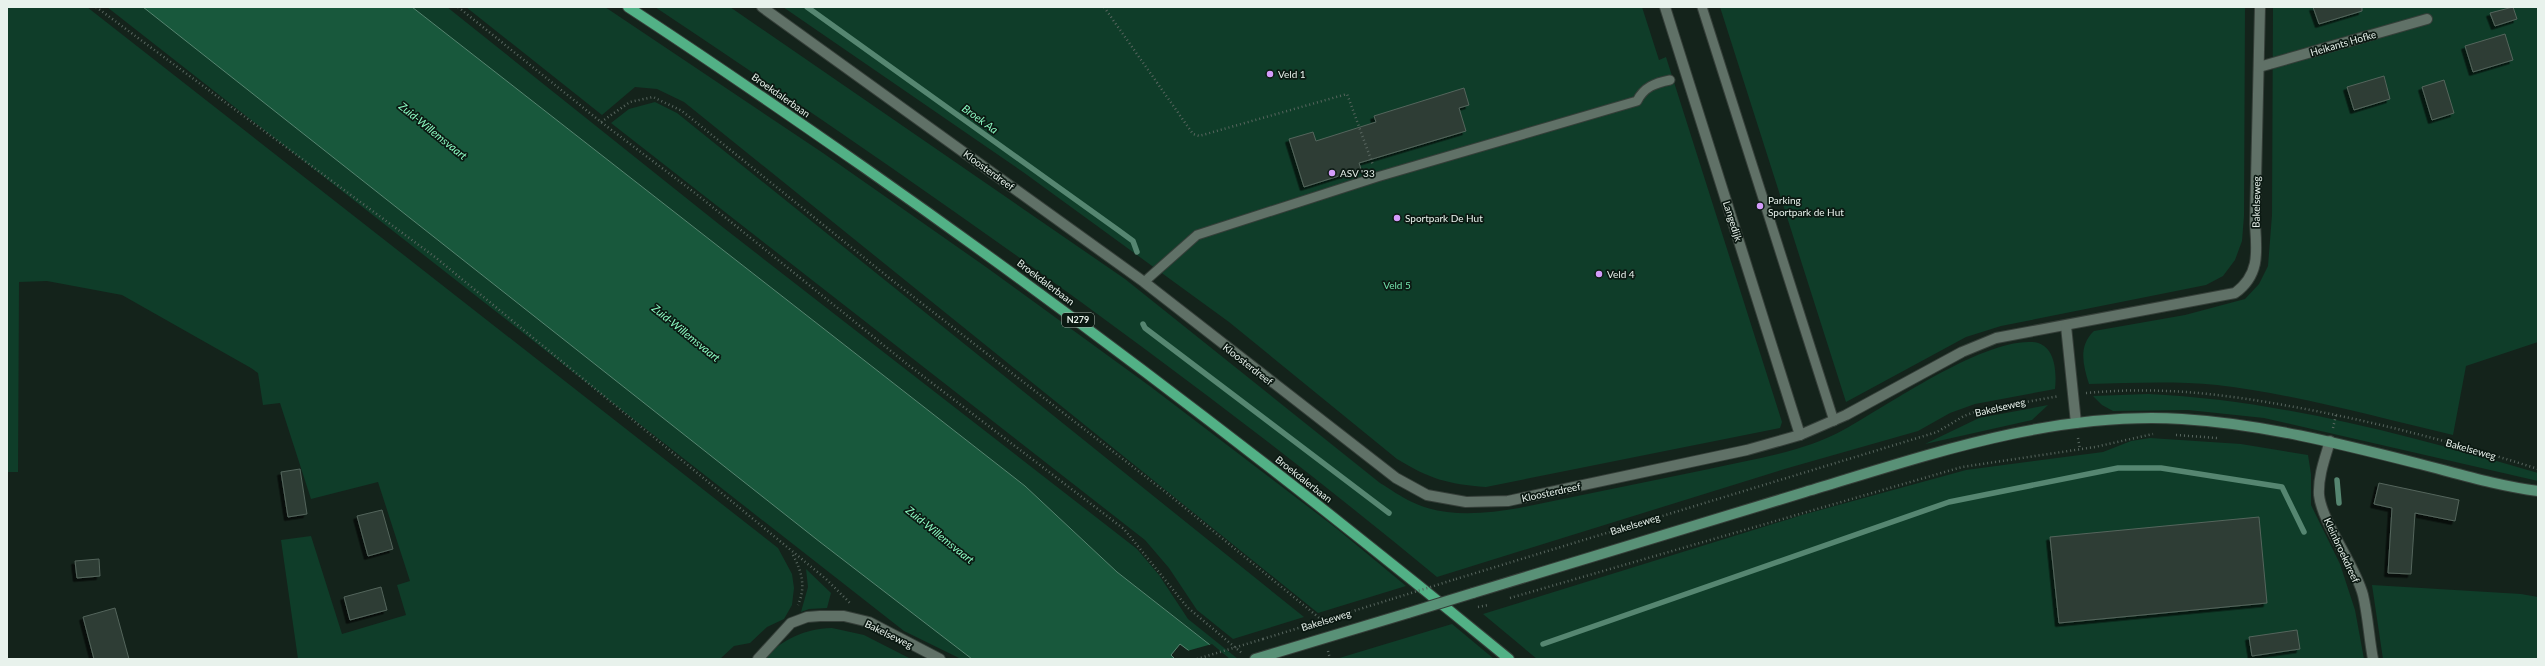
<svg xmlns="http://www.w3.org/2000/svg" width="2545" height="666" font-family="Lato,sans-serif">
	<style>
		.green { fill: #0f3d29 }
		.water { fill: #18583c; stroke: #568671 }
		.pier { fill: #14231b }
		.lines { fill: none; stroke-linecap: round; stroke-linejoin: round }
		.stream { stroke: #568671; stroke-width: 5.5 }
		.building { fill: #2e3d35; stroke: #54655c; filter: url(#shadow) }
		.lane-casing { stroke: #353f39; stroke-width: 11 }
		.street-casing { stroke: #353f39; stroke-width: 12 }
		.secondary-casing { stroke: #353f39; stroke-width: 12 }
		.primary-casing { stroke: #353f39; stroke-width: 12 }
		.path { stroke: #58665f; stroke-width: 2.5; stroke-dasharray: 1 3; stroke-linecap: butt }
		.lane { stroke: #607167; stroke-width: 9 }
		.street { stroke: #607167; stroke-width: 10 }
		.secondary { stroke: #599177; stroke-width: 10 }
		.primary { stroke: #52b186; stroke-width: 10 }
		.secondary-bridge-casing { stroke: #353f39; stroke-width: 12; stroke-linecap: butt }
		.path-bridge { stroke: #58665f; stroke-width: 2.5; stroke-dasharray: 1 3; stroke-linecap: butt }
		.secondary-bridge { stroke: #599177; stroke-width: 10 }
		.poi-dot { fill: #d49cfb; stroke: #0b1912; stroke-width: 1.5 }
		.labels { text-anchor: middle; stroke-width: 3.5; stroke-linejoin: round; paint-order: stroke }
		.shield { fill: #0b1912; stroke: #a6b1ab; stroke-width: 1 }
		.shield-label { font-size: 9px; font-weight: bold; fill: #e8f2ec }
		.street-label { font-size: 10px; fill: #e8f2ec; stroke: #0b1912 }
		.poi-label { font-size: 10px; fill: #e8f2ec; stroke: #0b1912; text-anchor: start }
		.park-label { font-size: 10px; fill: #75e5ae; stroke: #0b1912 }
		.water-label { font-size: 11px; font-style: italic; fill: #8dfcc4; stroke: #0b1912 }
	</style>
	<defs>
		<filter id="shadow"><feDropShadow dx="-3.5" dy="3.5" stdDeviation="0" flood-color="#0009"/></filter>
	</defs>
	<rect width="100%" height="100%" fill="#14231b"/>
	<!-- green -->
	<g class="green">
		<path d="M7,7h80l691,541 14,26 2,14 -2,17 -8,14 -17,8 -17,16 -16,3 -14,13h-422l-17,-119 30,-4 31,98 64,-19 -9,-30 13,-4 -32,-99 -67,17 -31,-96 -17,2 -5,-32 -7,-5 -129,-73 -75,-14 -28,1 -1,190h-11z"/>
		<path d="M107,7h36l677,535 152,117h-11l-57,-28z"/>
		<path d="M412,7h35l273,218 417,324 22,26 29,44 50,40h-10l-111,-87 -92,-86z"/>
		<path d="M466,7h139l218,146 163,114 165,120 185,141 70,58 -88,27 -634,-511 -27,-13 -22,-2 -33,28z"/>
		<path d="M655,7h75l395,272 255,204c10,6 21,14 32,19 33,16 72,12 107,6 63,-13 127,-26 190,-39 45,-10 95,-17 136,-40 45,-25 136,-89 186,-87 24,0 26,29 24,47l-80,15 -25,9 -32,18 -130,37 -351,109c-249,-206 -514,-391 -782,-570z"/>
		<path d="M783,7h859l17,53 7,-3 116,365 -2,6 -294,59c-39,-3 -56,-8 -89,-28l-168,-137 -206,-150z"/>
		<path d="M1720,7h525l-1,209 -2,25 -7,19 -12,16 -17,9 -205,41 -35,11 -120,65z"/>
		<path d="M2273,7h265v335l-72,24 -13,69c-77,-18 -158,-41 -236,-50 -43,-4 -85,-2 -128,-1 -6,-19 -11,-38 5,-53l91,-16 60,-16 14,-15 9,-18 4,-51z"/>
		<path d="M655,102l22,11 627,504 -71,22 -36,-29 -28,-42 -24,-28 -534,-417 18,-14z"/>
		<path d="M2148,394c132,6 263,42 390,79v8l-274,-63 -76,-8 -75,1 -11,-6 -9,-9z"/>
		<path d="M2048,405l-16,15 -107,24 54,-26z"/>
		<path d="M2150,438l91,6 67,11 3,19v31l29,59 15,46 9,49h-827l-54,-45 319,-99 164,-45 137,-18 28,-11z"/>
		<path d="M806,569l25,24 -4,15 -18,1 -8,3 7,-25z"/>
		<path d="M2372,585l149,9 17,3v62h-155z"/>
		<path d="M1452,624l42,35h-158z"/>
		<path d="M832,628l32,7 47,24h-150c23,-19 41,-30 71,-31z"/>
	</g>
	<!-- water -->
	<path class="water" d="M143,7h269l613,479 92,86 111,87h-28l-20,-15 -9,11 4,4h-203l-152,-117z"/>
	<!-- pier -->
	<path class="pier" d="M1212,644l18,15h-33l-10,-8z"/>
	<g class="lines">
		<!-- stream -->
		<g class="stream">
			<path d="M807,7l311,223 15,11 4,11"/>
			<path d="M1143,324l2,4 244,185"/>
			<path d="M2337,480l2,23"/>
			<path d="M1543,644l406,-142 169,-34h43l121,19 22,45"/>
		</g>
	</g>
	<!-- building -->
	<g class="building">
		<path d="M2313,7h49v4l-43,13z"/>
		<path d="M2513,7l4,12 -22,7 -5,-13z"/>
		<path d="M2505,34l8,26 -40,12 -8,-26z"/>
		<path d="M2384,76l6,23 -36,11 -7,-23z"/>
		<path d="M2444,80l10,33 -22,7 -10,-33z"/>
		<path d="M1464,88l5,17 -10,3 7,23 -107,32 2,6 -57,18 -15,-48 24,-7 3,9 60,-19 -2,-6z"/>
		<path d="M300,469l7,45 -19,3 -7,-45z"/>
		<path d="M2379,483l80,17 -4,21 -40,-8 -4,61 -23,-1 4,-65 -18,-4z"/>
		<path d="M382,510l11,39 -25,7 -11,-40z"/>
		<path d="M2259,517l8,86 -208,20 -9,-86z"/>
		<path d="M99,559l1,17 -23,2 -2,-17z"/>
		<path d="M381,587l6,23 -37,10 -6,-23z"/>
		<path d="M115,608l14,51h-35l-11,-42z"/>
		<path d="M2297,630l3,19 -48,7 -3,-19z"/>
	</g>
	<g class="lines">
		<defs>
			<g id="lane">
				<path d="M1702,7l132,414"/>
				<path d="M1144,282l53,-47 180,-58 260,-76c7,-14 18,-18 33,-21"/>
			</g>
			<g id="street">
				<path d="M762,7l382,275 252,196 31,17 39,7 42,-1 239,-51 53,-15 46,-20 116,-63 34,-14 239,-45c25,-18 22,-41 20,-69l5,-217"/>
				<path d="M1665,7l135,428"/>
				<path d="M2259,67l168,-48"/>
				<path d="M2066,326l10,97"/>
				<path d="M2330,441c-5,17 -12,35 -11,54 3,28 36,69 44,100 5,21 6,43 10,64"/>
				<path d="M758,659l33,-36 16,-6 13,-1h24l25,6 71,37"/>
			</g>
			<g id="secondary">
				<path d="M1473,593c111,-34 222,-67 332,-101 123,-37 247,-81 377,-73 81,5 159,25 238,45 39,10 78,22 118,27"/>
				<path d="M1255,659l153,-46"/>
			</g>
			<path id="primary" d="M628,7c80,52 158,106 237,161 221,155 435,319 644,491"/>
		</defs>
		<!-- lane casing -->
		<use href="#lane" class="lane-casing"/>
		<!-- street casing -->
		<use href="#street" class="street-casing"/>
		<!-- secondary casing -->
		<use href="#secondary" class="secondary-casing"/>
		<!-- primary casing -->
		<use href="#primary" class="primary-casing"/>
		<!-- path -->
		<g class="path">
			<path d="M96,7l339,250 391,322 24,24"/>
			<path d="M458,7l143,115 94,71 212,171 217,165 63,78 56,47"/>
			<path d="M1104,7l89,127 6,2 148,-42 26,71"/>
			<path d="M601,122l29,-20 23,-5 29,14 211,170 275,213 155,127v3"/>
			<path d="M2086,393c76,-7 139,1 214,15 81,15 160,36 238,61"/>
			<path d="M2333,428l3,-13"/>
			<path d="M2176,435l41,3"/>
			<path d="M2078,438l2,11"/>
			<path d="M793,555c9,17 13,32 5,50"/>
			<path d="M1456,579l481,-147 27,-16 13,-5 82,-15"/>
			<path d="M1510,598l452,-131 133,-20 58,-13"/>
			<path d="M1263,639l129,-40"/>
			<path d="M1328,651l2,8"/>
		</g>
		<!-- lane -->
		<use href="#lane" class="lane"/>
		<!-- street -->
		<use href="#street" class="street"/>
		<!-- secondary -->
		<use href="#secondary" class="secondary"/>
		<!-- primary -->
		<use href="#primary" class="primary"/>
		<defs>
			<path id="secondary-bridge" d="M1408,613l65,-20"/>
		</defs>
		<!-- secondary-bridge casing -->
		<use href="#secondary-bridge" class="secondary-bridge-casing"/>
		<!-- path-bridge -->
		<g class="path-bridge">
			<path d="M1392,599l64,-20"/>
			<path d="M1478,607l10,-2"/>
			<path d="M1197,659l66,-20"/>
		</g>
		<!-- secondary-bridge -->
		<use href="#secondary-bridge" class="secondary-bridge"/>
	</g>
	<!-- markers -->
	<g class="poi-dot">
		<circle cx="1270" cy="74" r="4"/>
		<circle cx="1332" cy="173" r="4"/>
		<circle cx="1760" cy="206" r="4"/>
		<circle cx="1397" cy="218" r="4"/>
		<circle cx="1599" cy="274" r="4"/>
	</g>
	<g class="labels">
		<!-- shield labels -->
		<rect class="shield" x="1062" y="313" width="32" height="14" rx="3"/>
		<g class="shield-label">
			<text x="1078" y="323">N279</text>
		</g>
		<!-- street labels -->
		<g class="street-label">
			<text transform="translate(2343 43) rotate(-16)" y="4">Heikants Hofke</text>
			<text transform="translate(781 95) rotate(35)" y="4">Broekdalerbaan</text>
			<text transform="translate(989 170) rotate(36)" y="4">Kloosterdreef</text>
			<text transform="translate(2256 202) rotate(-89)" y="4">Bakelseweg</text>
			<text transform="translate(1733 221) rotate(72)" y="4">Langedijk</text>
			<text transform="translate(1046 282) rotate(37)" y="4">Broekdalerbaan</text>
			<text transform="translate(1248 364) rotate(38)" y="4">Kloosterdreef</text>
			<text transform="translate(2000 407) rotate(-13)" y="4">Bakelseweg</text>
			<text transform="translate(2471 449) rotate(16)" y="4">Bakelseweg</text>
			<text transform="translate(1304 479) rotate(38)" y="4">Broekdalerbaan</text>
			<text transform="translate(1551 492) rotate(-12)" y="4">Kloosterdreef</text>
			<text transform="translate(1635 524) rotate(-17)" y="4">Bakelseweg</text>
			<text transform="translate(2342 550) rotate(65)" y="4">Kleinbroekdreef</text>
			<text transform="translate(1326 620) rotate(-17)" y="4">Bakelseweg</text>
			<text transform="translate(889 634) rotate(26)" y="4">Bakelseweg</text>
		</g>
		<!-- poi labels -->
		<g class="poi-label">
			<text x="1278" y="78">Veld 1</text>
			<text x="1340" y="177">ASV '33</text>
			<text x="1768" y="204">Parking<tspan x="1768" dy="12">Sportpark de Hut</tspan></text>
			<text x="1405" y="222">Sportpark De Hut</text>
			<text x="1607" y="278">Veld 4</text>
		</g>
		<!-- park labels -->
		<g class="park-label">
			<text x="1397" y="289">Veld 5</text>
		</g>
		<!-- water labels -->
		<g class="water-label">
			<text transform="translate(980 119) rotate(36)" y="4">Broek Aa</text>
			<text transform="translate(433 131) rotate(39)" y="4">Zuid-Willemsvaart</text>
			<text transform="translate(686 333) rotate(39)" y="4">Zuid-Willemsvaart</text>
			<text transform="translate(940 535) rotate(39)" y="4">Zuid-Willemsvaart</text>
		</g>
	</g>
	<!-- border -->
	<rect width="2545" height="666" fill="none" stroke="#e8f2ec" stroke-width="16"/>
</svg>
